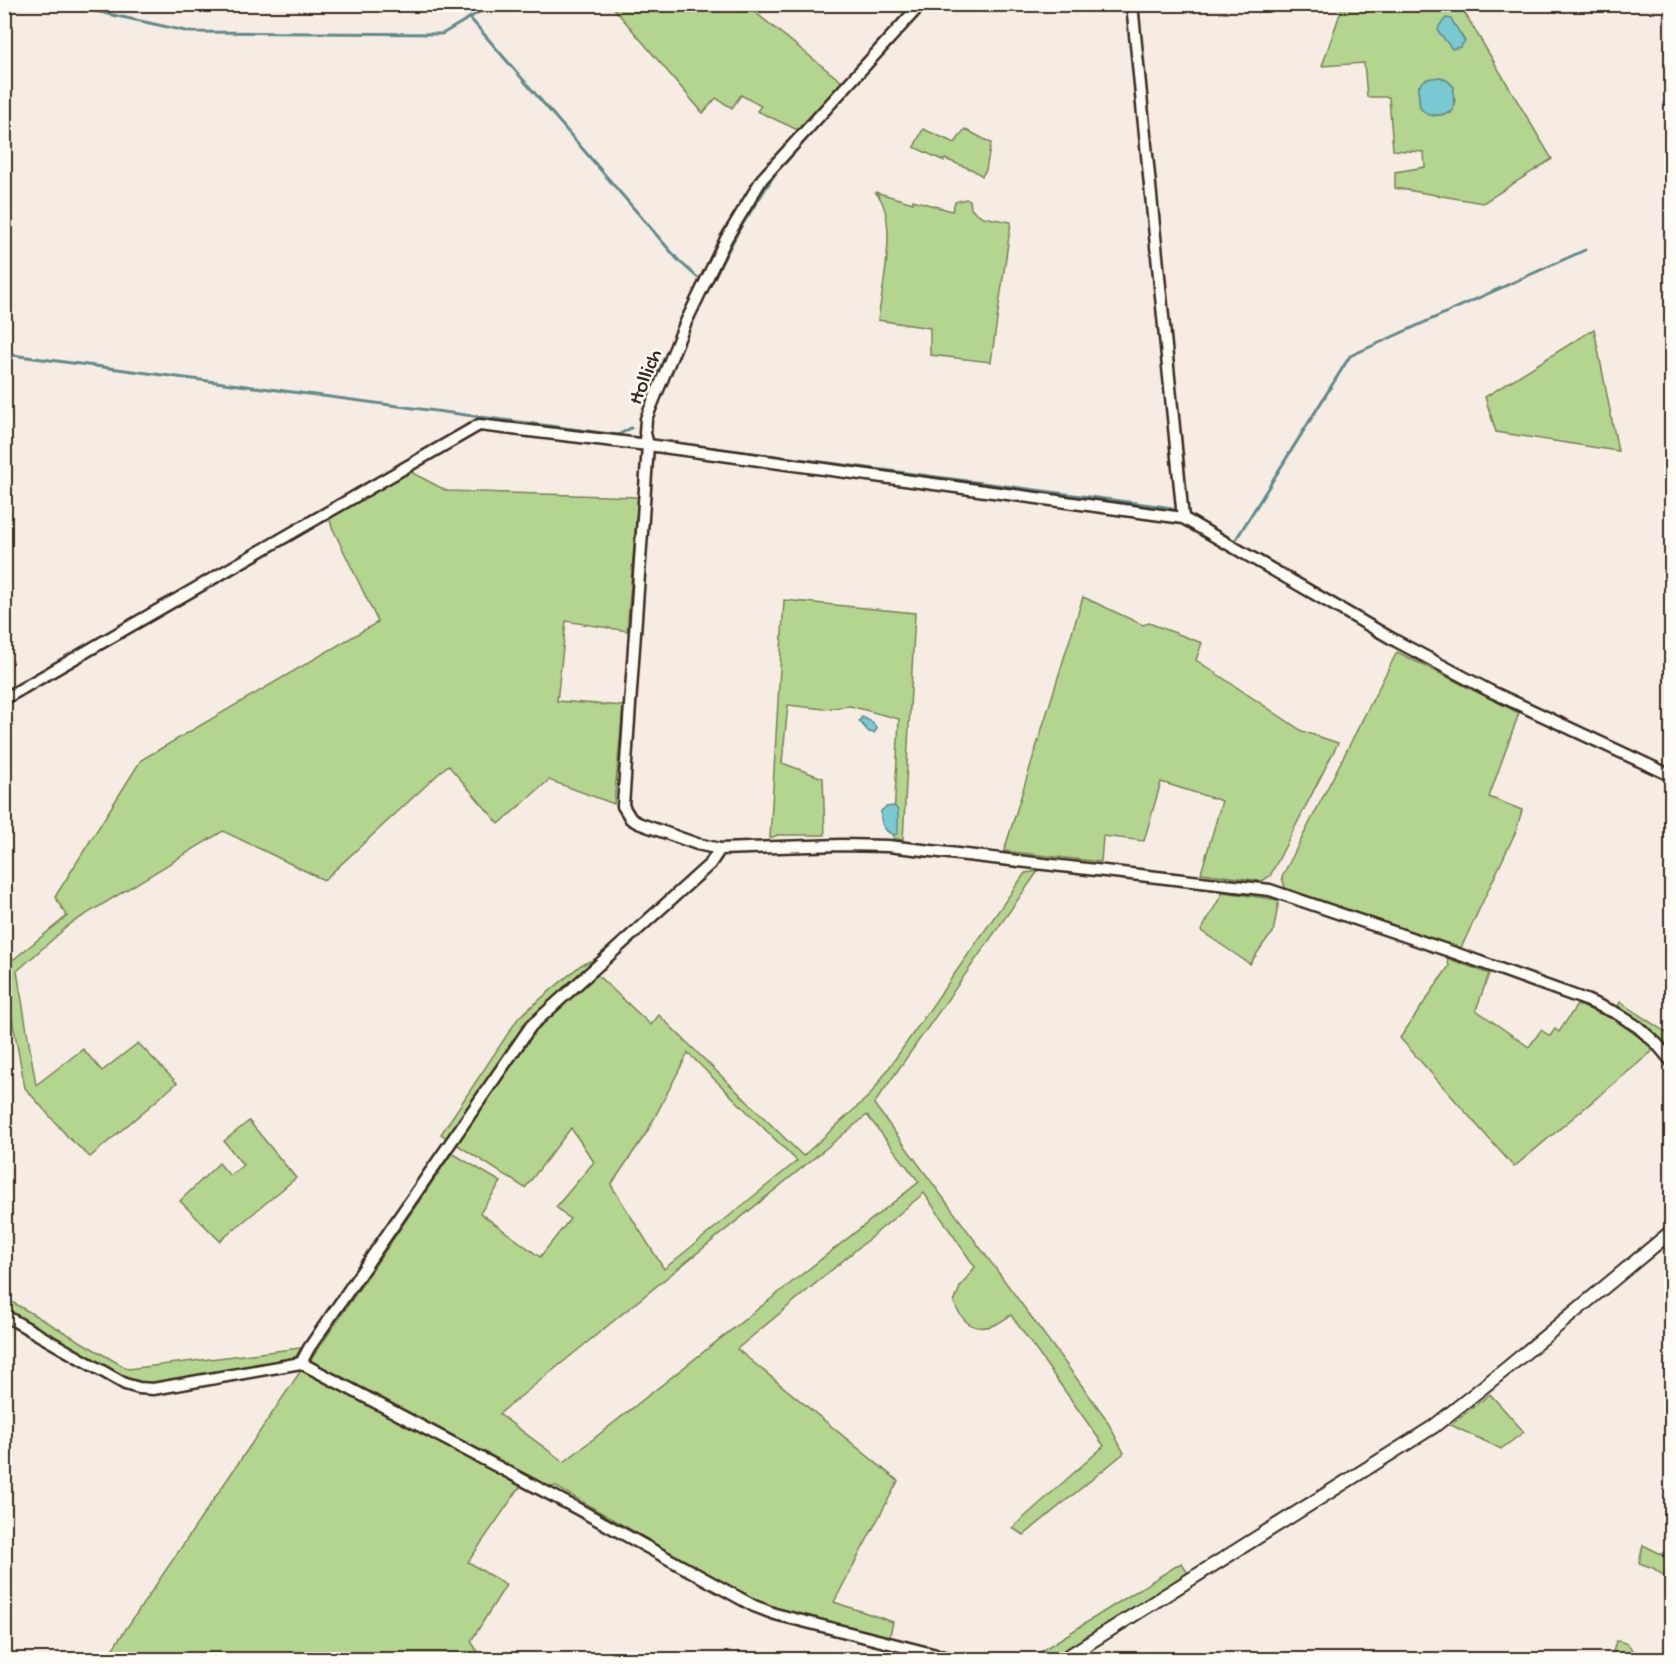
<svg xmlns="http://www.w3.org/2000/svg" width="1676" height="1664" font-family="'Gochi Hand',sans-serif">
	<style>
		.green { fill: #b4d58f; stroke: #788056; stroke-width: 1.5; fill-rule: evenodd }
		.water { fill: #79c9d3; stroke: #60898b; stroke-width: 1.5 }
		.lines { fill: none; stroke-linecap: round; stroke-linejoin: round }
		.stream { stroke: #60898b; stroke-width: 3 }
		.minor-casing { stroke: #3b2a1e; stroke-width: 15 }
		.tertiary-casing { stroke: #3b2a1e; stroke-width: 16 }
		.minor { stroke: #fdfcf7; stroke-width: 10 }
		.tertiary { stroke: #fdfcf7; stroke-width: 12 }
		.labels { text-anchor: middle; stroke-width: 5; stroke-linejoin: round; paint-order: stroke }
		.street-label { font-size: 22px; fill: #3b2a1e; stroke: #fdfcf7 }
	</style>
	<rect width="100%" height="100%" fill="#f7ece4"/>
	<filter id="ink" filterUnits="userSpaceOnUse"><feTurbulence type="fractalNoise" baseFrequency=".0167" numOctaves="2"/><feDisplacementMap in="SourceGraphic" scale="12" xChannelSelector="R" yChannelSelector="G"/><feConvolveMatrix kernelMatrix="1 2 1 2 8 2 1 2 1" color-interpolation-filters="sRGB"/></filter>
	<g filter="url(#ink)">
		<!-- green -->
		<g class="green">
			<path d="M611,5h135l96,77 -44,48 -41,-19 4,-5 -20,-11 -9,13 -16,-10 -13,15z"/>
			<path d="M1343,5h117l92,154 -69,44 -88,-15v-16l30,-5 -1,-15 -31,-2 -4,-53h-22l-3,-34 -42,3zM1440,77l8,4 6,6 -1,8 2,5 -4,13 -18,3 -13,-8 -2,-20z"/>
			<path d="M923,129l32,14 10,-14 26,14 -5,27 -4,6 -9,-6 -28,-11 -1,2 -30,-14z"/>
			<path d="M875,192l38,11v-3l39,11 3,-9 11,-3 4,1 1,9 12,8 28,5 -20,140 -61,-7v-27l-52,-8c4,-32 22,-104 -3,-128z"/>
			<path d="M1594,329l24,122 -122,-19 -11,-35z"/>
			<path d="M407,470l40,21 191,6 -11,134 -61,-10 -9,80 66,5 -9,98 -65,-24 -50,44 -51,-59 -124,115 -101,-49 -153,93 -53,47 19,114 47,-36 19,22 36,-28 39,40 -87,74 -22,-20 -43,-49 -20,-108 -1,-23 10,2 53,-43 -12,-19 86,-137 237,-138 -46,-95 -3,-10z"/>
			<path d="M1083,597l60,28 6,-2 53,20 -6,17 106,71 36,12 -68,133 -8,5 -61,-8 21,-72 -61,-19 -17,59 -41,-5 -2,26 -97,-11z"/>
			<path d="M784,600l131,13 -12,227 -10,-2 6,-119 -49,-13 -26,3 -36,-4 -6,58 41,15 2,57h-47l-8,3z"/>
			<path d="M1397,652l122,61 -30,84 33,13 -6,21 -55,117 -176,-60 -3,-11z"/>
			<path d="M1038,871l-164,233 231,313 19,36 -100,82 -12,-7 92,-82 -93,-131c-5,3 -11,8 -17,10 -21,8 -32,-4 -40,-22l6,-16 15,-20 -51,-74 -187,156 161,132 -64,121 59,20 -4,17 -108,-26 -28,-13 -198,-114 -6,3 -239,-128 142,-208 49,29 -21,31 60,44 30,-38 -14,-12 38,-45 -23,-34 -46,60 -69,-44 78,-113 62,-57 55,51 8,-10 144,141 67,-61 155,-222zM688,1053l109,108 -133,108 -53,-84 36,-53zM867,1115l52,67 -355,280 -65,-48z"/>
			<path d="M1223,892l56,8 -6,33 -9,10 -14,21 -49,-33z"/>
			<path d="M602,956l-75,69 -79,114 -7,-5 78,-117 62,-52z"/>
			<path d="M1447,958l42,16 -13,36 53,37 12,-17 9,6 5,-7 4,3 18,-27 34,12 44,32 -141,118 -114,-129 49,-72z"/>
			<path d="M1620,1002l51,34v20l-12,-16 -41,-34z"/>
			<path d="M249,1121l47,57 -76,63 -40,-40 39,-38 11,13 13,-11 -19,-24z"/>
			<path d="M5,1298l123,71 173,-21 -6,10 -143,27 -28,-7 -119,-68z"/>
			<path d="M302,1369l220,115 -54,78 38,23 -35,56 11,18 -377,1z"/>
			<path d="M1490,1394l34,38 -23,17 -50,-24z"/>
			<path d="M1643,1545l28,14v22l-18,-13 -14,-5z"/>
			<path d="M1181,1563l7,10 -114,72 8,14 -55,1z"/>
			<path d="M1616,1641c13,1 16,6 19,18h-24z"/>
		</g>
		<!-- water -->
		<g class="water">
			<path d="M1446,18l5,1 14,22 -5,6 -8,2 -14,-18 1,-5z"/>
			<path d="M1440,77l8,4 6,6c-2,8 1,13 -1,24l-12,4h-13l-8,-7 -2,-20c5,-10 12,-10 22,-11z"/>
			<path d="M862,717l10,5 5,7 -3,4 -5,-1 -10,-11z"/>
			<path d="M894,806l4,4v23l-3,2c-12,-3 -15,-12 -14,-24l5,-4z"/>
		</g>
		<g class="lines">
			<!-- stream -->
			<g class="stream">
				<path d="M63,4l127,28 252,2 51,-30"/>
				<path d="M470,18l209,243 19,17"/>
				<path d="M785,163l71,-80"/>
				<path d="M710,285l30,-57 35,-54"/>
				<path d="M4,354l614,81 13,-7"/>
				<path d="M661,441l505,66 13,5"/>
				<path d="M1188,515l47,26 115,-185 235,-106"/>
			</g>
			<defs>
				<g id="minor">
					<path d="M1132,4l51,514"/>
					<path d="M4,699l475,-274 169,20 535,73 213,123 94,50 182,85"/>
					<path d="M720,849l-23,-5 -59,-21 -7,-4 -8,-13 25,-361 -3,-12 1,-14 39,-95 41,-85 36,-60 159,-175"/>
					<path d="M4,1315l121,69 14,4 14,1 148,-26 8,-15 222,-322 179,-162 10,-15 121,-4 47,1 382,44 188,64 128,46 30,13 22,14 19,17 15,18"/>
					<path d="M301,1363l277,146 176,97 21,8 181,46"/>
				</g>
				<path id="tertiary" d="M1062,1660l371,-233 74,-59 165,-137"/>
			</defs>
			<!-- minor casing -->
			<use href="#minor" class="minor-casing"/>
			<!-- tertiary casing -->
			<use href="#tertiary" class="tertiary-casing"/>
			<!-- minor -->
			<use href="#minor" class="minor"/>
			<!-- tertiary -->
			<use href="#tertiary" class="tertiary"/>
		</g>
	</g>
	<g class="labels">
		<!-- street labels -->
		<g class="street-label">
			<text transform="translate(643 376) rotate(-68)" y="8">Hollich</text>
		</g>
	</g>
	<!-- margin -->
	<rect width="1676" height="1664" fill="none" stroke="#fdfcf7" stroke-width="24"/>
	<rect x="12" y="12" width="1652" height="1640" fill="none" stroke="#3b2a1e" stroke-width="2" filter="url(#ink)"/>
</svg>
